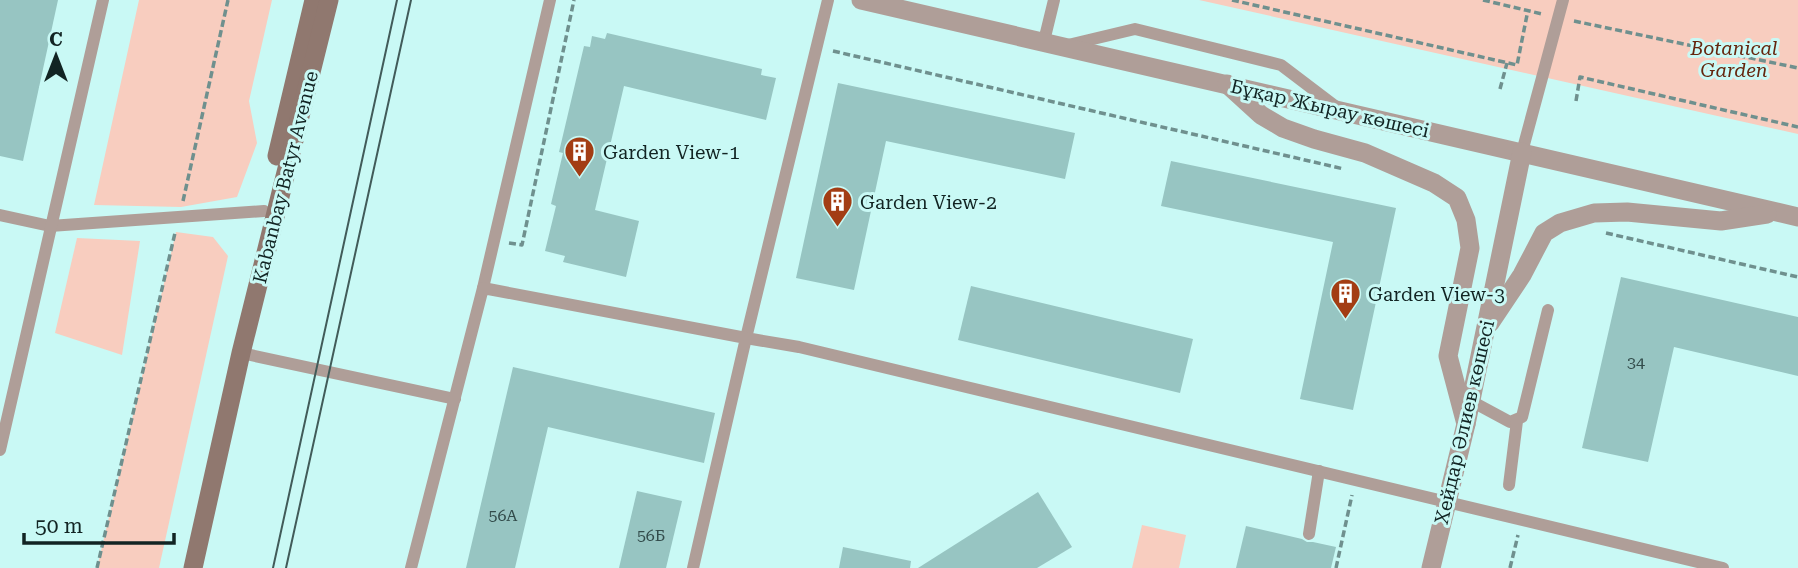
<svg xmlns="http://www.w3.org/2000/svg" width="1798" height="568" font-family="'Roboto Serif',serif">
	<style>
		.green { fill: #f8cdbf }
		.building { fill: #97c5c2 }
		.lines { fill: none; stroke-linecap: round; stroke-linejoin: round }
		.path { stroke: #6f908e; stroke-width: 3.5; stroke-dasharray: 7 3.5; stroke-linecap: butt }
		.service { stroke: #af9e98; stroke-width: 12 }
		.tertiary { stroke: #af9e98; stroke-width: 19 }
		.secondary { stroke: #90786f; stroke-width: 19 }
		.tram { stroke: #415b59; stroke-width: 2 }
		.labels { text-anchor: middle; stroke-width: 6; stroke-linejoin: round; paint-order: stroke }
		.number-label { font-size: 16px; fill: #334c4b }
		.park-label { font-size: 19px; font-style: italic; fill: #65250d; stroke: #c9f9f5 }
		.street-label { font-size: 19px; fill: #122423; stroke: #c9f9f5 }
		.poi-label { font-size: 19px; fill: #122423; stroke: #c9f9f5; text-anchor: start }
	</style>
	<rect width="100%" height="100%" fill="#c9f9f5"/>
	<!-- green -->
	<g class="green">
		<path d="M139,0h133l-23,101 8,42 -20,54 -56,10 -87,-2z"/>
		<path d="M1199,0h599v134z"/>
		<path d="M176,232l37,5 15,19 -69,312h-62z"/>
		<path d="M77,238l63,3 -18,114 -67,-22z"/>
		<path d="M1142,525l44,10 -7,33h-47z"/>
	</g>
	<!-- building -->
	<g class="building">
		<path d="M0,0h58l-35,161 -23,-5z"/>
		<path d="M607,33l155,36 -1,6 15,3 -10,42 -142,-34 -29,124 44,11 -13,56 -63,-15 2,-6 -20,-5 11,-45 -5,-2 12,-51 -4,-1 25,-106 6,1 2,-11 13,3z"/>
		<path d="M838,83l237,50 -10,46 -179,-38 -32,149 -58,-12z"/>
		<path d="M1171,161l225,47 -43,202 -53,-11 33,-157 -172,-36z"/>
		<path d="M1621,277l177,40v59l-124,-29 -26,115 -66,-14z"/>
		<path d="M971,286l222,53 -13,54 -222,-53z"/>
		<path d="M513,367l202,46 -11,50 -156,-36 -33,141h-49z"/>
		<path d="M637,491l45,10 -16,67h-47z"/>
		<path d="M1038,492l34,55 -35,21h-119z"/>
		<path d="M1246,526l56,13 5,3h6l23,5 -5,21h-95z"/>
		<path d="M843,547l68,14 -1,7h-71z"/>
	</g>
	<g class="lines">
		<!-- path -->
		<g class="path">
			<path d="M1232,0l285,65 11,-55"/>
			<path d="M1483,0l59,14"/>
			<path d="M1574,21l224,47"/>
			<path d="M833,51l511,118"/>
			<path d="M1500,89l7,-26"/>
			<path d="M1576,101l4,-24 218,50"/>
			<path d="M183,201l45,-201"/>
			<path d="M1606,233l192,44"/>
			<path d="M509,243l13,2 52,-245"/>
			<path d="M97,568l78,-335"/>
			<path d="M1336,568l16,-73"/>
			<path d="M1510,568l8,-33"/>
		</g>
		<!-- service -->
		<g class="service">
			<path d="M828,0l-82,338 53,9 924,221"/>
			<path d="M1044,41l10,-41"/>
			<path d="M1068,45l67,-16 146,36 54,41"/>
			<path d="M1522,152l41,-152"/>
			<path d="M0,215l50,11 214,-15"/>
			<path d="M483,288l67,-288"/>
			<path d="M241,353l214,46"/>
			<path d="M1471,401l39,21 12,-5 26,-107"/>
			<path d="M0,450l103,-450"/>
			<path d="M1509,485l8,-64"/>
			<path d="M1309,534l10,-63"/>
			<path d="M411,568l72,-280 263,50 -53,230"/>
		</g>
		<!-- tertiary -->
		<g class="tertiary">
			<path d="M861,0l937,217"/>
			<path d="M1227,84l34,31 22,13 31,11 51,14 69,30 23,15 9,22 4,28 -22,108 18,68"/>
			<path d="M1490,323l32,-48 22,-42 16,-10 34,-10 33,-1 94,9 46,-7"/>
			<path d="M1431,568l35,-144 56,-272"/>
		</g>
		<!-- secondary -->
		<g class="secondary">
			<path d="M277,156l37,-156"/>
			<path d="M193,568l48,-215 88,-353"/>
		</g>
		<!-- tram -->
		<g class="tram">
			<path d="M273,568l124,-568"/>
			<path d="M286,568l125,-568"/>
		</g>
	</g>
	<!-- icons -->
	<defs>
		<symbol id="building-pin" viewBox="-11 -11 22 30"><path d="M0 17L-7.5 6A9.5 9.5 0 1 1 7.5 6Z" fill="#a33d14" stroke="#c9f9f5"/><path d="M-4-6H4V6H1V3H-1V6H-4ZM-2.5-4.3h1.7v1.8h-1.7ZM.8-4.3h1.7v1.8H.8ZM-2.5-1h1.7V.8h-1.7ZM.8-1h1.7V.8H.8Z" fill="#fff"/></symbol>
	</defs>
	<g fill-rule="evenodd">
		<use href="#building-pin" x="562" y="134" width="35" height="47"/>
		<use href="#building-pin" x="820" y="184" width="35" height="47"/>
		<use href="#building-pin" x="1328" y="276" width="35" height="47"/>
	</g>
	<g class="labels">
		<!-- number labels -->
		<g class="number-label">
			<text x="1636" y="368">34</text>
			<text x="503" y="521">56А</text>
			<text x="651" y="541">56Б</text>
		</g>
		<!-- park labels -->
		<g class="park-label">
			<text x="1734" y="55">Botanical<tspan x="1734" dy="22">Garden</tspan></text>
		</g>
		<!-- street labels -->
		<g class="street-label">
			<text transform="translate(1330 108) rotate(13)" y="7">Бұқар Жырау көшесі</text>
			<text transform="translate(285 177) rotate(-76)" y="7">Kabanbay Batyr Avenue</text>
			<text transform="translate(1464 422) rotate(-77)" y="7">Хейдар Әлиев көшесі</text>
		</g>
		<!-- poi labels -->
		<g class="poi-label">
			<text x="603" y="159">Garden View-1</text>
			<text x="860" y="209">Garden View-2</text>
			<text x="1368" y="301">Garden View-3</text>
		</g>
	</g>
	<!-- north arrow -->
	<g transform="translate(56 56)" stroke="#c9f9f5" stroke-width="5" paint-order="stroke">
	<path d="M0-5L12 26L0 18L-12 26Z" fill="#122423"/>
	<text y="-10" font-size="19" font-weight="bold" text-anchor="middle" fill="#122423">С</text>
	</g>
	<!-- scale -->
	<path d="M24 533v10h150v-10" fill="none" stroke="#122423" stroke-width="3.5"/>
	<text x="35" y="533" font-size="21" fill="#122423" stroke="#c9f9f5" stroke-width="5" paint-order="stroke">50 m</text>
</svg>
